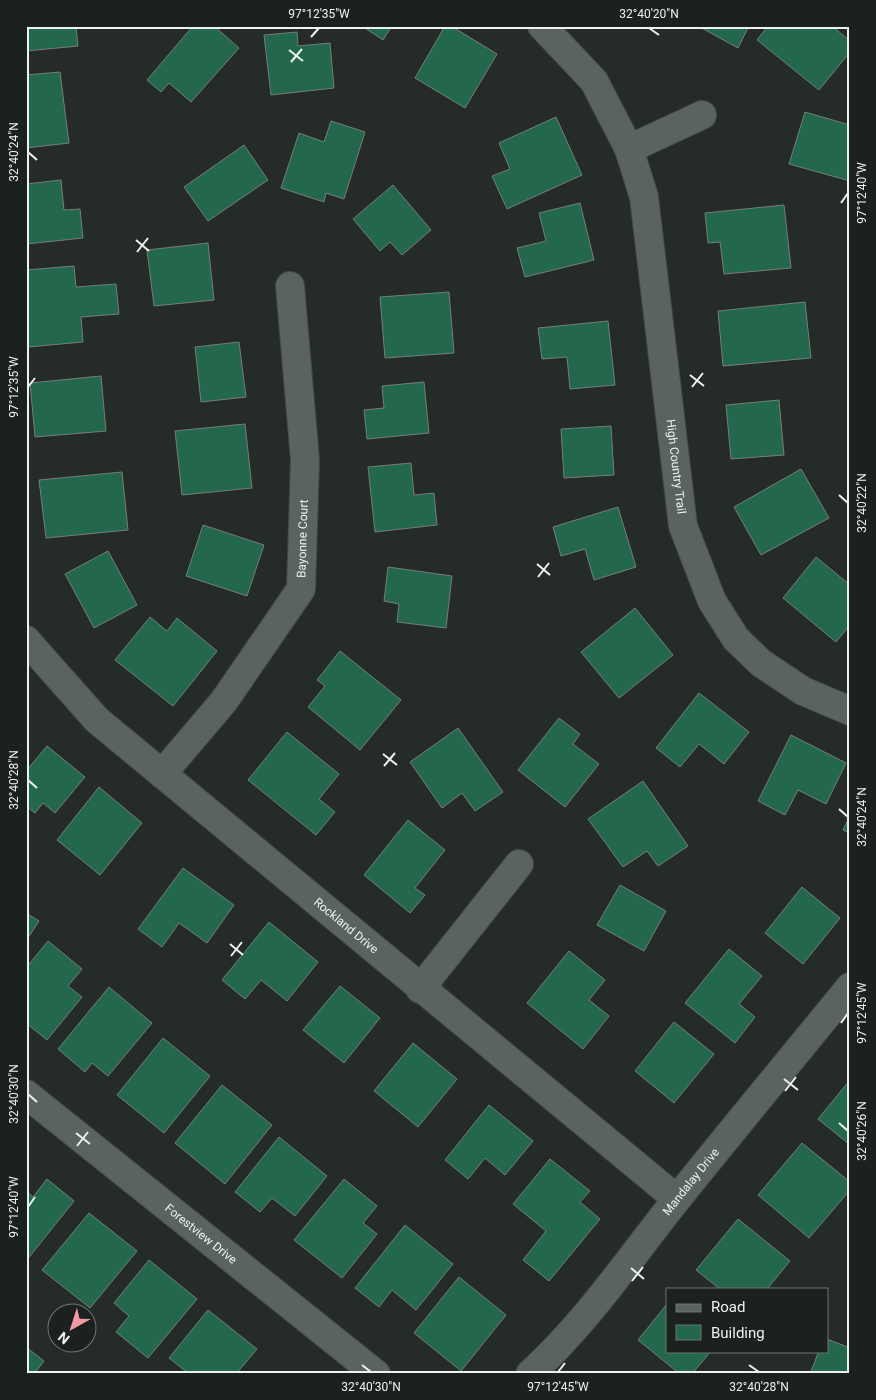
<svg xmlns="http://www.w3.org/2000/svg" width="876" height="1400" font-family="Roboto,sans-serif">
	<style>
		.building { fill: #23684d; stroke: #767e7a }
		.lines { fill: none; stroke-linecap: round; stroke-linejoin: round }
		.street-casing { stroke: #434946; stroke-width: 30 }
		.street { stroke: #5b635f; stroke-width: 28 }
		.ticks { fill: none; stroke: #edf2f0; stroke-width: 2 }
		.labels { text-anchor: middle; stroke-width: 4; stroke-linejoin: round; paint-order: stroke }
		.street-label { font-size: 12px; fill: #edf2f0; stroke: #1b211e }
		.neatline { fill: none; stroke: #edf2f0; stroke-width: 2 }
		.ticks-label { font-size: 12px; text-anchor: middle; fill: #edf2f0 }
	</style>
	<rect width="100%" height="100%" fill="#242b28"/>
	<!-- building -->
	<g class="building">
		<path d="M26,26h50l2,20 -52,5z"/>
		<path d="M193,26h21l25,22 -48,54 -22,-19 -8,9 -14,-12z"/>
		<path d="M362,26h30l-9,14z"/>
		<path d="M445,26h6l46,28 -32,54 -50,-30z"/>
		<path d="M698,26h51l-11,22z"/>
		<path d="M768,26h64l18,15v11l-31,38 -62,-50z"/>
		<path d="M297,32l1,14 32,-3 4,45 -63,7 -7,-60z"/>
		<path d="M60,72l9,71 -43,5v-73z"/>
		<path d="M805,112l45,13v56l-61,-17z"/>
		<path d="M556,117l26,58 -75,34 -15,-33 18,-7 -11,-26z"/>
		<path d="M331,121l34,11 -21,67 -18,-6 -2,9 -43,-14 18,-55 25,9z"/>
		<path d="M244,145l24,35 -60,41 -24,-34z"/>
		<path d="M61,180l3,30 16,-1 3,29 -57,6v-60z"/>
		<path d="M393,185l38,45 -29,25 -12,-13 -10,9 -27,-32z"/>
		<path d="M580,203l14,57 -69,17 -8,-29 29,-7 -7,-28z"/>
		<path d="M784,205l7,63 -67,6 -4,-32 -12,1 -3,-30z"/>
		<path d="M208,243l6,57 -60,6 -7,-56z"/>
		<path d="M74,266l2,21 40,-3 3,30 -38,3 2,25 -55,5 -2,-77z"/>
		<path d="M449,292l5,61 -69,5 -5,-61z"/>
		<path d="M805,302l6,56 -88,8 -5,-55z"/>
		<path d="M608,321l7,64 -45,4 -3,-32 -25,2 -4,-31z"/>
		<path d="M239,342l7,55 -45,5 -6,-55z"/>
		<path d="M101,376l5,55 -71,6 -5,-54z"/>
		<path d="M424,382l5,51 -62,6 -3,-29 20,-2 -2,-22z"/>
		<path d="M779,400l5,55 -53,4 -5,-54z"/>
		<path d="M245,424l7,64 -70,7 -7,-64z"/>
		<path d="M611,426l3,49 -50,3 -3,-49z"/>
		<path d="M411,463l3,32 20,-2 3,32 -62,7 -7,-65z"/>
		<path d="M801,469l28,49 -68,37 -27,-48z"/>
		<path d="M122,472l6,58 -82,8 -7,-58z"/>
		<path d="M618,507l18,60 -42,13 -9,-31 -24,7 -8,-29z"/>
		<path d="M203,525l61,20 -17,51 -61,-20z"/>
		<path d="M108,551l29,54 -43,23 -29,-54z"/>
		<path d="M816,557l34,28v40l-14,17 -53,-44z"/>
		<path d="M388,567l64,9 -6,52 -49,-6 2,-18 -15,-3z"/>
		<path d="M635,608l38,47 -54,43 -38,-46z"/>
		<path d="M150,617l17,14 10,-13 40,33 -44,55 -58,-46z"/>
		<path d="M340,651l61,49 -41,50 -52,-43 17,-21 -8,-6z"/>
		<path d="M699,693l50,39 -25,32 -25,-20 -19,23 -24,-19z"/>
		<path d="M559,718l21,16 -7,10 26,20 -34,43 -47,-37z"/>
		<path d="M458,728l45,64 -28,19 -13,-18 -20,15 -32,-46z"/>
		<path d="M287,732l52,42 -20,25 16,13 -19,23 -68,-55z"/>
		<path d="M791,735l55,28 -20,41 -28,-14 -13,25 -27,-14z"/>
		<path d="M47,746l38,31 -30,36 -12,-10 -8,10 -9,-7v-35z"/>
		<path d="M643,781l45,65 -30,20 -11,-15 -24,16 -35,-48z"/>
		<path d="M99,787l43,36 -42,52 -43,-35z"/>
		<path d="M850,816v17l-7,-3z"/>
		<path d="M408,820l37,30 -30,38 10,7 -15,18 -46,-38z"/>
		<path d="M183,868l51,37 -27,38 -28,-20 -17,24 -24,-18z"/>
		<path d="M620,885l46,26 -22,40 -47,-26z"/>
		<path d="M802,887l38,31 -37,46 -38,-31z"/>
		<path d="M26,913l13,8 -13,20z"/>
		<path d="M269,922l49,40 -31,39 -26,-21 -16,19 -23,-19z"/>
		<path d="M48,941l34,28 -14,17 14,11 -35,43 -21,-17v-55z"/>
		<path d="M729,949l33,27 -23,28 16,13 -20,26 -50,-40z"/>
		<path d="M569,951l36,29 -16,20 20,16 -26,33 -56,-46z"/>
		<path d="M340,986l40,32 -36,45 -41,-33z"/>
		<path d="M109,987l43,36 -44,53 -16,-13 -7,9 -27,-23z"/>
		<path d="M674,1022l40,32 -40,49 -39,-32z"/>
		<path d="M163,1038l47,38 -46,57 -47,-38z"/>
		<path d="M413,1043l44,36 -39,48 -44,-36z"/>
		<path d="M850,1080v65l-32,-26z"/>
		<path d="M222,1085l50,40 -47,59 -50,-41z"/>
		<path d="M489,1105l44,36 -28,34 -20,-17 -17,21 -23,-19z"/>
		<path d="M279,1137l48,39 -32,40 -23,-18 -12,14 -25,-20z"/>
		<path d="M802,1143l48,39v8l-41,48 -51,-43z"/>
		<path d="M550,1159l40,32 -10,11 20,17 -51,62 -26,-21 23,-29 -33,-27z"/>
		<path d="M47,1179l27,22 -48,60v-70l7,6z"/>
		<path d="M344,1179l33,27 -14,17 14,11 -35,44 -48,-38z"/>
		<path d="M89,1213l48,38 -47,57 -48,-38z"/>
		<path d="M738,1219l52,42 -23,28h-47l-24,-19z"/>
		<path d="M405,1225l48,39 -37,46 -24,-20 -13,17 -24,-19z"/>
		<path d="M149,1260l48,39 -49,59 -32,-26 13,-16 -15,-13z"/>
		<path d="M459,1277l47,38 -45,56 -47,-38z"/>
		<path d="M667,1304v47h44l-19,23h-12l-42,-34z"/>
		<path d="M208,1310l49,39 -21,25h-47l-20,-16z"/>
		<path d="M827,1339l23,9v26h-40l9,-23h8z"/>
		<path d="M26,1347l18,14 -10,13h-8z"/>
	</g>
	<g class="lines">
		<defs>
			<g id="street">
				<path id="s1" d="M542,26l52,55 35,68 15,48 39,329 29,75 24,38 25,24 42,28 47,20"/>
				<path d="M629,149l73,-34"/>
				<path id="s2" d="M26,640l71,80 580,479"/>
				<path id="s3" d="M162,774l62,-73 77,-112 4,-129 -15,-174"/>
				<path d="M420,989l99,-125"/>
				<path id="s4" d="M26,1094l350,280"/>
				<path id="s5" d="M530,1374c56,-51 100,-116 147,-175 57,-71 115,-141 173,-212"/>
			</g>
		</defs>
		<!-- street casing -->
		<use href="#street" class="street-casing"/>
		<!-- street -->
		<use href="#street" class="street"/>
	</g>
	<!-- ticks -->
	<path class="ticks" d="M649,28l10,7M311,37l8,-9M289,50l14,11M291,62l11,-13M28,152l9,8M841,203l7,-10M136,240l13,11M137,252l11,-14M690,375l14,11M28,387l7,-9M692,387l11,-14M839,495l9,8M537,564l13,11M538,577l11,-14M383,754l14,11M384,766l11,-13M28,780l9,8M839,809l9,8M230,944l13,11M231,956l11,-14M841,1023l7,-10M784,1079l14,11M785,1091l11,-14M28,1094l9,8M839,1123l9,8M76,1133l14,11M77,1146l11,-14M28,1207l7,-10M631,1268l13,11M632,1281l11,-14M362,1365l9,7M749,1365l10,7M558,1372l7,-9"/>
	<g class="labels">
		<!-- street labels -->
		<g class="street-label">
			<text dy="4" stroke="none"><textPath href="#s1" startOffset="474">High Country Trail</textPath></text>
			<text dy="4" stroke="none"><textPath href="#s3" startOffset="282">Bayonne Court</textPath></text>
			<text dy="4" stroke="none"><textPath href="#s2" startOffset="430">Rockland Drive</textPath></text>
			<text dy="4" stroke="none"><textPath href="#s5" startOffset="251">Mandalay Drive</textPath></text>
			<text dy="4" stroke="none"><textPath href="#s4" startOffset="224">Forestview Drive</textPath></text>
		</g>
	</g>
	<!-- border -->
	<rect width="876" height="1400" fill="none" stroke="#1b211e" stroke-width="55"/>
	<!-- legend -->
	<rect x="666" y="1288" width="162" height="65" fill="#1b211e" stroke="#6f7572"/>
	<rect x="676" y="1304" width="25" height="8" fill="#5b635f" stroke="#6f7572"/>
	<text x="711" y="1312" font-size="15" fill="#edf2f0">Road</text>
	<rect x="676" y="1325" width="25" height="15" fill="#23684d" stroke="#6f7572"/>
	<text x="711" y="1338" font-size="15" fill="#edf2f0">Building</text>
	<!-- north arrow -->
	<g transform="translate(72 1328) rotate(219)"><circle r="24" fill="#1b211e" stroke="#6f7572"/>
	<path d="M0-4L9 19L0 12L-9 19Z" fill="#f49aa2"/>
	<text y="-8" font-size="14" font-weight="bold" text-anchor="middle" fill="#edf2f0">N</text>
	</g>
	<rect x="28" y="28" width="820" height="1344" class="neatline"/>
	<g class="ticks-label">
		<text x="319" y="18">97°12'35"W</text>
		<text x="649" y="18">32°40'20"N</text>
		<text transform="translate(14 152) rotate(-90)" y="4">32°40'24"N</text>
		<text transform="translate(862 193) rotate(-90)" y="4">97°12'40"W</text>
		<text transform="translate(14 387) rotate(-90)" y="4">97°12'35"W</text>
		<text transform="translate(862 503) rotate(-90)" y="4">32°40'22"N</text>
		<text transform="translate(14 780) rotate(-90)" y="4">32°40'28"N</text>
		<text transform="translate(862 817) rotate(-90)" y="4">32°40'24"N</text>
		<text transform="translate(862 1013) rotate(-90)" y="4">97°12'45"W</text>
		<text transform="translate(14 1094) rotate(-90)" y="4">32°40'30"N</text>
		<text transform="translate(862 1131) rotate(-90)" y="4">32°40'26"N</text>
		<text transform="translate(14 1207) rotate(-90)" y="4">97°12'40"W</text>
		<text x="371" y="1391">32°40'30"N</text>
		<text x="558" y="1391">97°12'45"W</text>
		<text x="759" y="1391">32°40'28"N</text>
	</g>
</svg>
